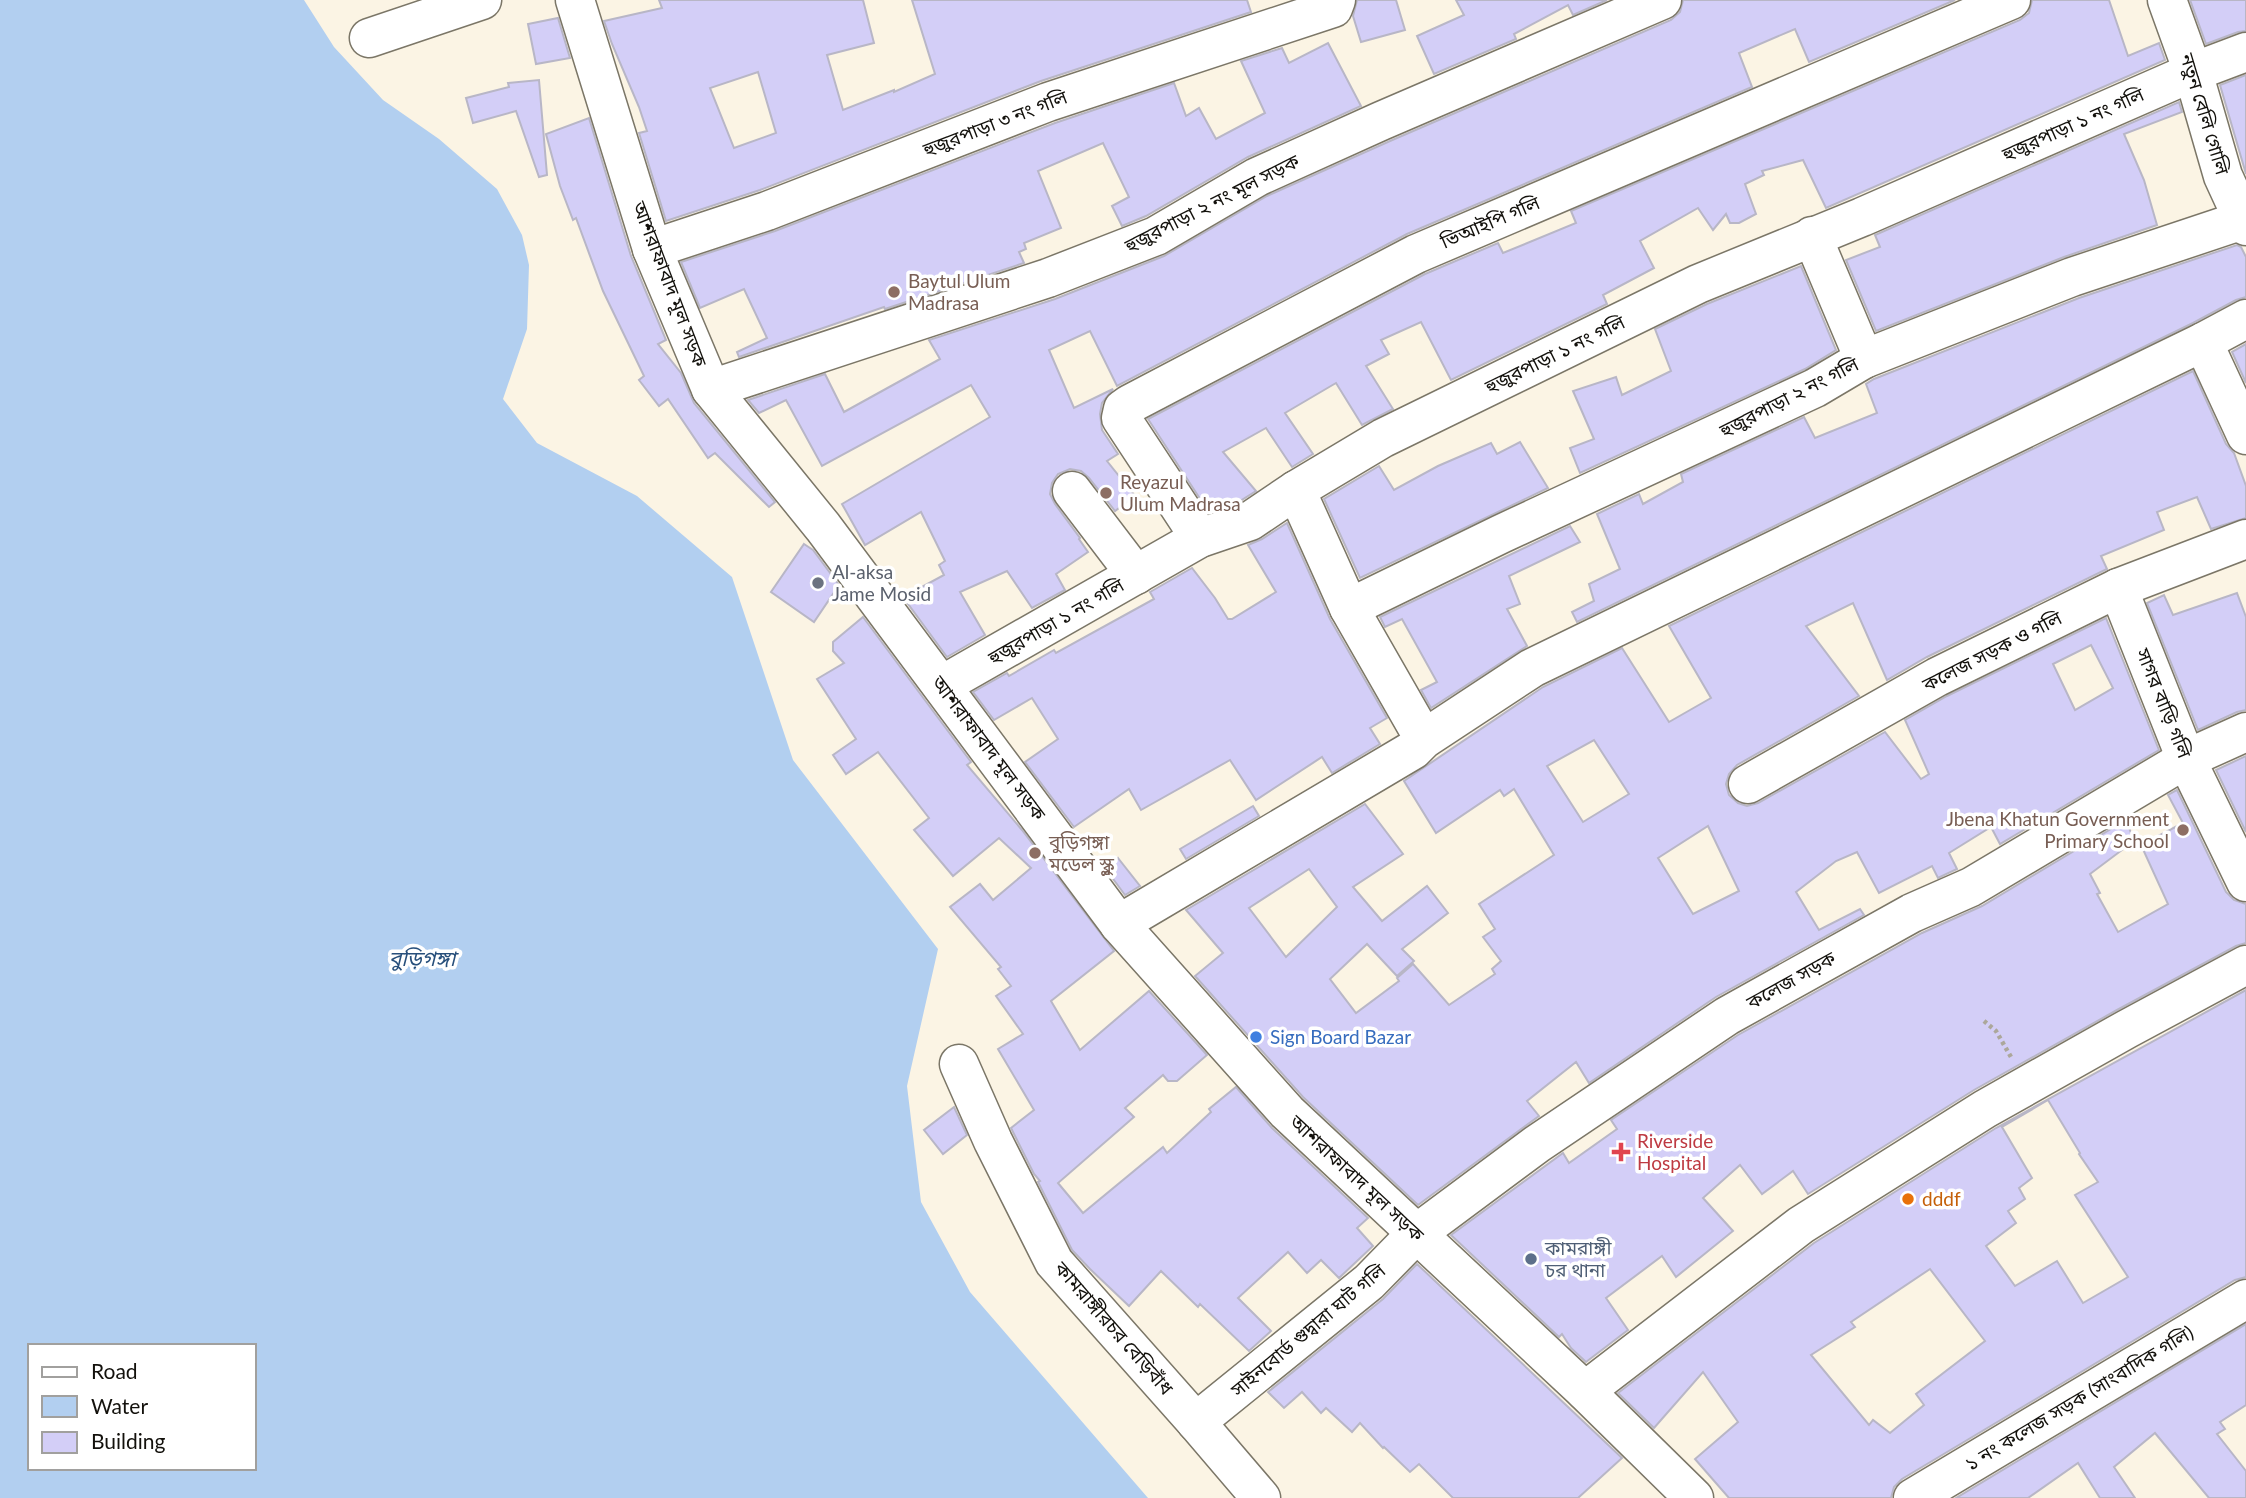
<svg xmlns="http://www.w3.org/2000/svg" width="2246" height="1498" font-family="Lato,'Noto Sans Bengali',sans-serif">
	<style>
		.water { fill: #b2cff0; fill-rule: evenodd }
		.building { fill: #d3cef7; stroke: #b8b6c6; stroke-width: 2; fill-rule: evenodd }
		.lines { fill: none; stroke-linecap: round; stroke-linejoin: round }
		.minor-casing { stroke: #7b7667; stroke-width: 41 }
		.path { stroke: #aca79b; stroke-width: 4.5; stroke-dasharray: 3.5 3.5; stroke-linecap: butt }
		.minor { stroke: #fff; stroke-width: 38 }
		.education-dot { fill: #8d6e63; stroke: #fff; stroke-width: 2.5 }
		.worship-dot { fill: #6b7280; stroke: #fff; stroke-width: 2.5 }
		.shop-dot { fill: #3f7fe0; stroke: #fff; stroke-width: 2.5 }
		.health-dot { fill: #e0444e; stroke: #fff; stroke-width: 2.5 }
		.food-dot { fill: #e8710a; stroke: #fff; stroke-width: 2.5 }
		.service-dot { fill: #5c6f8a; stroke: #fff; stroke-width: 2.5 }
		.labels { text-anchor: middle; stroke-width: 7; stroke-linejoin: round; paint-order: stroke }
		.street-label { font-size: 19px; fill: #13110c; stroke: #fff }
		.education-label { font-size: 19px; fill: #785e54; stroke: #fff; text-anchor: start }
		.worship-label { font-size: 19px; fill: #5b616d; stroke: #fff; text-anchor: start }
		.shop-label { font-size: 19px; fill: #366cbe; stroke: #fff; text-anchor: start }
		.health-label { font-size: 19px; fill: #be3a42; stroke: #fff; text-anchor: start }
		.food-label { font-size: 19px; fill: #c56008; stroke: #fff; text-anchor: start }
		.service-label { font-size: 19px; fill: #4e5e75; stroke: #fff; text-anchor: start }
		.water-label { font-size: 21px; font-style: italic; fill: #274f7b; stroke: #fff }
	</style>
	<rect width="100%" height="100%" fill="#fbf4e4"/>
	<!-- water -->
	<path class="water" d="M0,0h304l30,47 49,53 56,39 58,50 25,46 7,30 -2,64 -24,70 34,44 100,53 95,81 61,183 145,189 -31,137 14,116 49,90 178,206h-1148zM30,1346h224v122h-224z"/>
	<!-- building -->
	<g class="building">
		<path d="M659,0h204l11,43 -47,12 16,55 51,-20v2l41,-18 -23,-74h335l4,12 -210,69 -281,109 -94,31 -27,-88 8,-2 -8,-24 -27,-63 -8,-23 58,-13zM758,72l18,61 -42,15 -24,-60z"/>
		<path d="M1357,0h39l9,30 -44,12 -8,-26z"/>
		<path d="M1456,0h151l-34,15 -5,-10 -54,29 2,5 -82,35 -17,-38 47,-21z"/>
		<path d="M1683,0h272l-146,62 -14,-33 -56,24 13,34 -345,147 -290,152 -27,-55 -41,19 25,58 39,-19 -11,14 -2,11 2,16 16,24 -11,7 28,35 -20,15 -26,-33 -8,-7 -11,-2 -12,5 -6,9 -2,11 5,10 25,34 -1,1 9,13 -32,22 9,16 -33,18 -25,-37 -47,21 25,43 -38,22 -44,-60 41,-22 -5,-10 6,-4 -24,-49 -56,33 -23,-41 148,-87 -19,-32 -149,81 -36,-66 -27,13 -11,-13 77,-26 19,38 96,-53 -11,-19 126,-41 109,-43 103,-60 123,-55 281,-121 9,-8z"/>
		<path d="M2032,0h77l19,56 31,-13 6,17 -339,148 -23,-48 -41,11 2,4 -19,9 11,30 -17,9h-9l-4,-9 -13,16 -15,-22 -58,33 14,27 -51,27 4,9 -156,76 -30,-58 -40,18 8,14 -23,12 27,43 -31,16 -26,-42 -51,30 28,41 -21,13 -26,-39 -43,24 33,39 -16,10 -16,6 -2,-3 -14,7 -60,-92 277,-145 73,-31 5,10 73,-30 -5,-12 449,-191 9,-7z"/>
		<path d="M2190,0h56v31l-8,1 -32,12z"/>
		<path d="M558,18l12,40 -34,6 -8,-40z"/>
		<path d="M1328,43l33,63 -113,51 -102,59 -24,10 -10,-20 17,-9 -26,-54 -65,28 23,57 -37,15 2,6 -7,3 5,11 -139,46 -1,-2 -145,50 -2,-5 30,-14 -23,-49 -44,19 -19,-46 94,-31 280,-108 119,-40 12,33 13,-8 17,31 49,-26 -24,-52 41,-13 7,15z"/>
		<path d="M2246,75v99l-26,-89z"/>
		<path d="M539,80l8,95 -8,2 -23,-66 -43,12 -7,-25 43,-11 -1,-4z"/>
		<path d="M2179,102l3,10 -58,22 20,46 13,45 -93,32 -188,74 -30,-71 34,-13 -5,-12z"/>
		<path d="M589,118l42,138 35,84 -8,4 23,29 13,30 81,99 -6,5 -54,-54 -7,5 -40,-59 -9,7 -20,-26 5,-4 -41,-85 -27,-73 -3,2 -13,-34 -14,-52z"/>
		<path d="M2237,245l4,2 5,10v40l-10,3 -43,23 -616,299 -5,-10 22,-11 -5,-17 31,-15 -23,-55 42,-20 4,10 40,-22 -2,-8 123,-57 11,21 62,-25 -11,-29 8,-5 205,-81z"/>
		<path d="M1801,266l35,84 -31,19 -225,104 -10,-25 24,-9 -21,-48 43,-14 6,18 49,-24 -16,-42 52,-25z"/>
		<path d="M2246,344v39l-14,-31z"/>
		<path d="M2193,371l33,73 8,9 12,33v32l-35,11 -14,-32 -40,15 7,18 -63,26 6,13 -180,88 -40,23 -34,-77 -47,23 53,70 -122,69 -8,9 -3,10 3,11 9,8 9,3 11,-3 127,-71 36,47 8,-5 -24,-54 42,-24 159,-78 53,132 -159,94 -9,-17 -42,26 8,16 -19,9 -6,-12 -53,27 -22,-41 -21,9 -40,31 23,38 41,-21 4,6 -148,82 -127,86 -13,-21 -49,39 12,15 -121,89 -115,-108 -108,-121 28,-23 -37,-43 179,-106 38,50 -50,33 29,34 45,-35 21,27 -46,36 12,12 -17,15 -30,-32 -37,35 26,34 43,-32 -2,-3 16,-14 36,41 46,-31 -3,-5 9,-8 -18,-24 12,-8 -16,-25 75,-49 -40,-66 -10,7 -4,-6 -64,43 -32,-52 139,-94 79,-39 47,74 42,-24 -42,-72zM2091,645l22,43 -38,22 -22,-46zM1594,740l35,54 -46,28 -36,-56zM1708,826l31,65 -46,23 -35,-56zM1309,869l28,38 -51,50 -37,-49z"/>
		<path d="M1520,442l28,46 -188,90 -36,-79 55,-33 15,24 44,-24 53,-23 6,11z"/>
		<path d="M1287,523l43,96 57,99 -17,10 10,16 -48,29 -10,-16 -66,43 -26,-40 -89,50 -12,-21 -55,38 -49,-65 33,-23 -26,-41 -38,22 -21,-28 34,-19 2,3 45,-26 2,3 98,-54 -4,-7 42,-24 23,30 13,21h4l44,-27 -28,-47 14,-6z"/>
		<path d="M1570,526l10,16 -71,34 11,28 -13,5 20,37 -96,62 -10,-18 16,-8 -35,-63 -17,8 -5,-10z"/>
		<path d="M804,544l9,6 26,35 -25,37 -43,-30z"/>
		<path d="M2237,593l9,24v93l-9,2 -39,18 -51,-127 17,-8 9,20z"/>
		<path d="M863,617l108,145 -4,3 55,65 92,121 -63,50 29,49 69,-59 58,64 -30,26h-9l-5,-6 -38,33 9,9 -76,66 25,30 80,-66 4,6 44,-41 -2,-3 27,-22 36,41 96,90 -11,10 16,18 -34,32 -18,-18 -14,13 -19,-21 -50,46 33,33 -22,20 -49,-47 -2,3 -37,-36 -32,35 -39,-37 -18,-19 -34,-68 2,-1 -6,-7 -23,-46 23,-18 -36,-61 25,-15 -27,-38 15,-10 -13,-17 3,-2 -51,-60 30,-23 13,16 38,-32 -32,-30 -46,38 -39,-46 15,-12 -51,-66 -32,22 -13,-19 23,-16 -39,-60 27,-16 -11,-12v-9z"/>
		<path d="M2246,756v76l-30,-62z"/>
		<path d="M2177,790l49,102 8,8 12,4v39l-10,3 -119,64 -143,80 -166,104 -15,-23 -31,23 -22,-29 -37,33 30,33 -57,46 -14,-21 -56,42 22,32 -42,32 -15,-14 -9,-14 -3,3 -108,-102 112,-82 6,10 48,-34 -6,-9 127,-85 184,-102 60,-27 144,-86 8,21 -44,33 10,19 -3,1 21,38 50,-28 -27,-59 42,-22 -15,-28z"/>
		<path d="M1253,806l6,10 -73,43 -6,-10z"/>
		<path d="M1118,858l22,28 -15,9 -20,-27z"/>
		<path d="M2246,990v287l-11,3 -333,199 -8,8 -3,11h-162l-34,-39 43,-37 -35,-50 -49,56 -36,-35 196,-150 182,-115zM2048,1100l32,53 -1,1 19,28 -23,13 53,82 -45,26 -26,-42 -42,25 -29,-40 30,-23 -8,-12 17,-12 -6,-11 13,-10 -30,-51zM1930,1269l55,72 -69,53 8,11 -34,28 -17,-13 -4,5 -58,-70 44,-28 -4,-5z"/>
		<path d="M954,1107l13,28 -24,19 -19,-24z"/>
		<path d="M1417,1264l205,194 -44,40h-125l-34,-34 -9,8 -26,-25 -1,1 -23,-25 -8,9 -26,-24 -5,5 -19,-21 -18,16 -16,-16 115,-93z"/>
		<path d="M2246,1324v81l-26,17 5,7 -8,5 29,37v27h-37l-54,-65 -41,34 21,31h-35l-22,-35 -50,35h-72z"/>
	</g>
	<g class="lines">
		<defs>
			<g id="minor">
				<path d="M575,0l77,249 59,140 112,138 296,397 168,188 298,279 109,107"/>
				<path d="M2167,0l26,72 30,104 23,50"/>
				<path d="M369,38l113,-38"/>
				<path d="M1812,236l52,123"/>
				<path d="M652,249l115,-38 281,-109 285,-94 3,-8"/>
				<path d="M2203,342l43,93"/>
				<path d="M711,389l337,-111 108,-42 101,-59 124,-56 281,-121"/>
				<path d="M1296,490l53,118 75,131"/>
				<path d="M1072,491l64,84"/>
				<path d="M1200,538l-79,-120 2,-9 7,-5 286,-150 595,-254"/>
				<path d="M2118,588l68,171 60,123"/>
				<path d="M1349,608l152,-74 314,-146 49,-29 208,-82 171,-57"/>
				<path d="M942,685l258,-147 50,-17 46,-31 87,-52 315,-154 164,-67 331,-145 53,-20"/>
				<path d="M1748,784l189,-107 181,-89 128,-49"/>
				<path d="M1119,924l294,-174 11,-11 108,-71 671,-326 43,-23"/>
				<path d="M959,1064l34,77 61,121 142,160 65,76"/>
				<path d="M1585,1391l216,-166 184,-116 142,-80 119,-64"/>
				<path d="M1196,1422l173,-140 47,-48 121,-90 190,-128 185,-103 59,-26 215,-128 60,-27"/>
				<path d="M1913,1498l333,-199"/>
			</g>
		</defs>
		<!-- minor casing -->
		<use href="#minor" class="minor-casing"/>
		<!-- path -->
		<path class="path" d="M1984,1021l12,10 15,26"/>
		<!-- minor -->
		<use href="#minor" class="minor"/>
	</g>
	<!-- markers -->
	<g class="education-dot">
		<circle cx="894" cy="292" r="7"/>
		<circle cx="1106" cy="493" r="7"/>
		<circle cx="2183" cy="830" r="7"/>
		<circle cx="1035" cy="853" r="7"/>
	</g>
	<circle class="worship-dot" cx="818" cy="583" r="7"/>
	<circle class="shop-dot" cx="1256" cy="1037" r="7"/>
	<path class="health-dot" d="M1617.5 1141.5h7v7h7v7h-7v7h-7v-7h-7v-7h7z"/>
	<circle class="food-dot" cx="1908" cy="1199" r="7"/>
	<circle class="service-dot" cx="1531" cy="1259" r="7"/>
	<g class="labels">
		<!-- street labels -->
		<g class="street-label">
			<text transform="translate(2205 114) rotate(73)" y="7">নতুন বেলি গোলি</text>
			<text transform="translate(995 123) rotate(-21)" y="7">হুজুরপাড়া ৩ নং গলি</text>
			<text transform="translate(2073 124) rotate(-24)" y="7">হুজুরপাড়া ১ নং গলি</text>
			<text transform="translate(1212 203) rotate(-27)" y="7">হুজুরপাড়া ২ নং মূল সড়ক</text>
			<text transform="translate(1490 222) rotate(-23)" y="7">ভিআইপি গলি</text>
			<text transform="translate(670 284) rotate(69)" y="7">আশরাফাবাদ মূল সড়ক</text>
			<text transform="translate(1555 354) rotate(-26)" y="7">হুজুরপাড়া ১ নং গলি</text>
			<text transform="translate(1789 397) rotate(-27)" y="7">হুজুরপাড়া ২ নং গলি</text>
			<text transform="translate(1056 621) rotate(-30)" y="7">হুজুরপাড়া ১ নং গলি</text>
			<text transform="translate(1992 651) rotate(-27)" y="7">কলেজ সড়ক ও গলি</text>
			<text transform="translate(2164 703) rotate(68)" y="7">সাগর বাড়ি গলি</text>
			<text transform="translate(989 748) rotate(53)" y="7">আশরাফাবাদ মূল সড়ক</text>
			<text transform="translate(1791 980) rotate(-29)" y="7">কলেজ সড়ক</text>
			<text transform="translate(1357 1178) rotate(43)" y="7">আশরাফাবাদ মূল সড়ক</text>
			<text transform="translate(1114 1328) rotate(49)" y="7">কামরাঙ্গীরচর বেড়িবাঁধ</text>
			<text transform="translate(1308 1330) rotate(-40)" y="7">সাইনবোর্ড গুদ্বারা ঘাট গলি</text>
			<text transform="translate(2079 1398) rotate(-31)" y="7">১ নং কলেজ সড়ক (সাংবাদিক গলি)</text>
		</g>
		<!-- education labels -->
		<g class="education-label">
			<text x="908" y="288">Baytul Ulum<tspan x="908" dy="22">Madrasa</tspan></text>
			<text x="1120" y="489">Reyazul<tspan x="1120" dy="22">Ulum Madrasa</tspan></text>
			<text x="2169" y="826" text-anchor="end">Jbena Khatun Government<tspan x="2169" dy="22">Primary School</tspan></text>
			<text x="1049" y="849">বুড়িগঙ্গা<tspan x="1049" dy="22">মডেল স্কুল</tspan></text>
		</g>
		<!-- worship labels -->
		<g class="worship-label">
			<text x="832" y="579">Al-aksa<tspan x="832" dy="22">Jame Mosid</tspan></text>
		</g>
		<!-- shop labels -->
		<g class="shop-label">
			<text x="1270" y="1044">Sign Board Bazar</text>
		</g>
		<!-- health labels -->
		<g class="health-label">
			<text x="1637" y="1148">Riverside<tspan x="1637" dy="22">Hospital</tspan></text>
		</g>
		<!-- food labels -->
		<g class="food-label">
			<text x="1922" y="1206">dddf</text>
		</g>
		<!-- service labels -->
		<g class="service-label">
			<text x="1545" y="1255">কামরাঙ্গী<tspan x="1545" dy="22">চর থানা</tspan></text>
		</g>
		<!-- water labels -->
		<g class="water-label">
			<text x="422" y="966">বুড়িগঙ্গা</text>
		</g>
	</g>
	<!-- legend -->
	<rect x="28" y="1344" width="228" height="126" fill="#ffffff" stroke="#a1a09e" stroke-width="2"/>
	<rect x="42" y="1367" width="35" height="10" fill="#ffffff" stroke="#a1a09e" stroke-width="2"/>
	<text x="91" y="1379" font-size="21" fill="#13110c">Road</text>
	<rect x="42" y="1396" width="35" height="21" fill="#b2cff0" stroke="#a1a09e" stroke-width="2"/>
	<text x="91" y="1414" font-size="21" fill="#13110c">Water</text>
	<rect x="42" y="1432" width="35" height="21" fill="#d3cef7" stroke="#a1a09e" stroke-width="2"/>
	<text x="91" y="1449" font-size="21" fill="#13110c">Building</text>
</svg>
